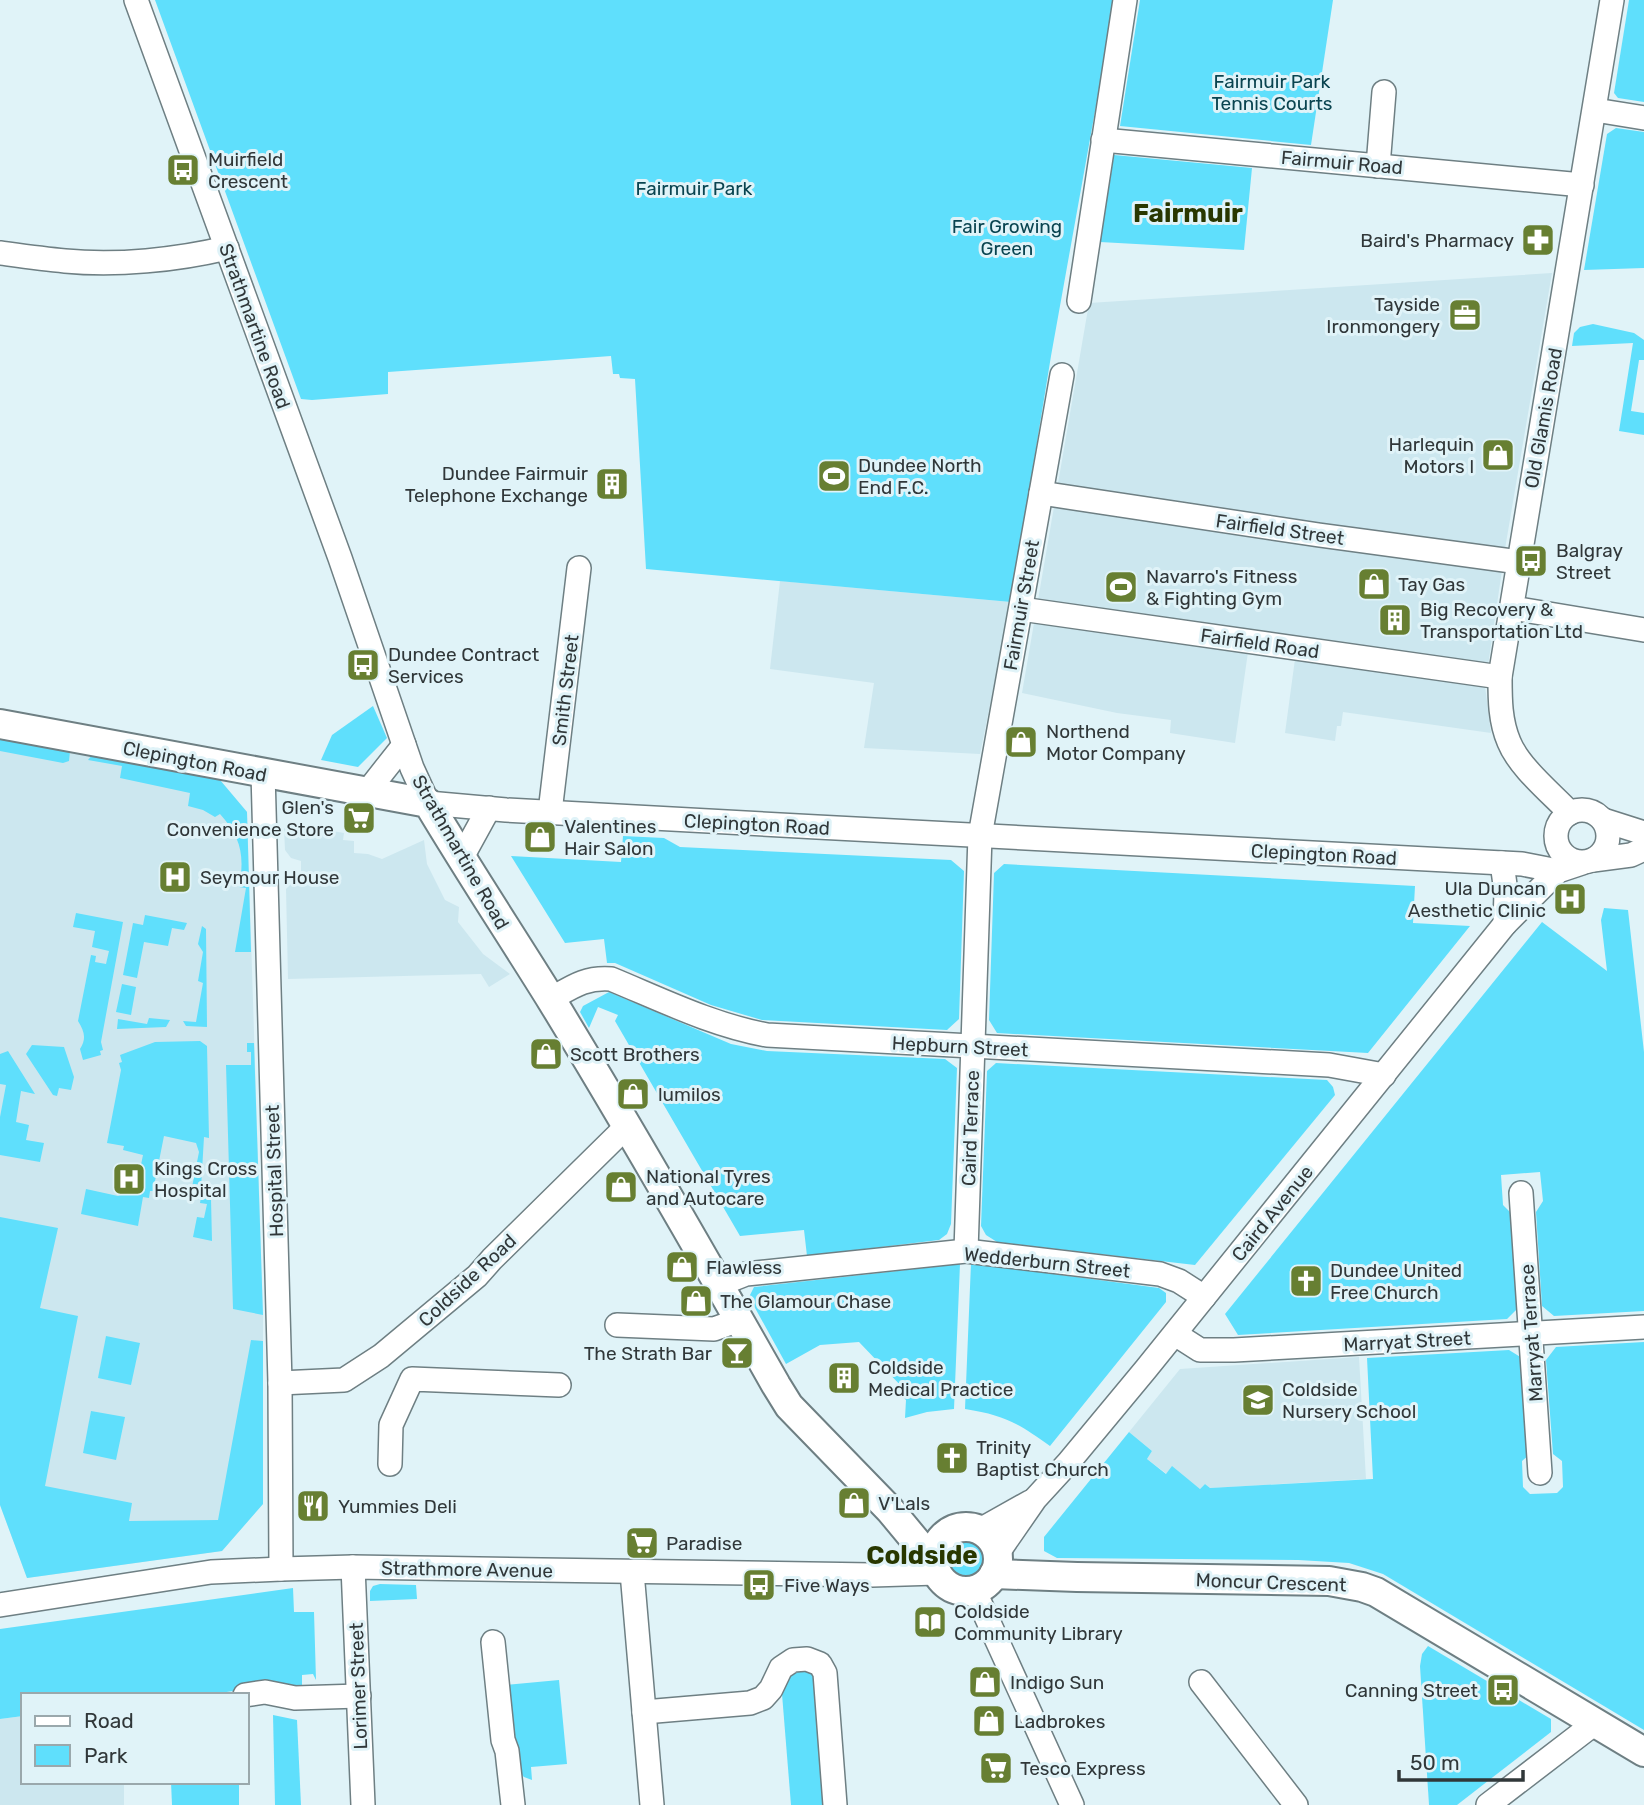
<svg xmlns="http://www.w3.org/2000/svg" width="1644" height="1805" font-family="Rubik,sans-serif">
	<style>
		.built { fill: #cce7ef }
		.green { fill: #5fdffc }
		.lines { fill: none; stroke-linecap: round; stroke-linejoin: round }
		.minor-casing { stroke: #6e7f83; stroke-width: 26 }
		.major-casing { stroke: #6e7f83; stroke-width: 32 }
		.minor { stroke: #fff; stroke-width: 23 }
		.major { stroke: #fff; stroke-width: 28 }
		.labels { text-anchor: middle; stroke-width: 6; stroke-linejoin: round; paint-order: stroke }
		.park-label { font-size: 19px; fill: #094450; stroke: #e0f3f8 }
		.poi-label { font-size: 19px; fill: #303739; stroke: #e0f3f8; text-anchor: start }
		.street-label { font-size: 19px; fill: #303739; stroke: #e0f3f8 }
		.district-label { font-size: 26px; font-weight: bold; fill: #283700; stroke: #e0f3f8 }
	</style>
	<rect width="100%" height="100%" fill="#e0f3f8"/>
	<!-- built -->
	<g class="built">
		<path d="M1552,273l-46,270 -21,143 6,47 -148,-21 -2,14h-4l-2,15 -50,-8 10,-74 -47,-7 -13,91 -65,-10 1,-13 -54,-7 -95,-20 67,-390z"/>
		<path d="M780,581l231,21 -31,152 -116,-6 10,-65 -104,-14z"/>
		<path d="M0,738l220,42 27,32 16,503v189l-41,47 -195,27 -27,-73z"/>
		<path d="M298,825l46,8 -1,7 11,1v12l14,1 14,5 42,-19 3,24 18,36 14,7 -1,15 25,32 27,20 -21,13 -8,-13 -193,5 -2,-90 6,-6 9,-4v-18l-10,-3 -6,-8 -1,-22 13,2z"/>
		<path d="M1359,1357l7,122 -156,9 -5,-4 -5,5 -28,-22 -5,7 -20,-15 5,-8 -23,-19 51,-63z"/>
		<path d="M23,1716v66h101v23h-124v-86z"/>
	</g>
	<!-- green -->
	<g class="green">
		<path d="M155,0h960l-64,356 -40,246 -365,-33 -11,-190 -15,-1 -1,-4h-6l-2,-18 -223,16v22l-76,6 -11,-1z"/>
		<path d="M1140,0h193l-22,145 -191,-19z"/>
		<path d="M1629,0h15v102l-26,-4 -4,-5z"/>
		<path d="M1616,128l28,4v136l-60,2 23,-136z"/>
		<path d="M1114,155l138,13 -8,82 -144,-8z"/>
		<path d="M1593,324l41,9 10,7v20h-5l-8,51 13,2v22l-25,-4 14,-88 -61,3 2,-13 6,-6z"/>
		<path d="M373,706l14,32 -29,29 -37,-7 11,-25z"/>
		<path d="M0,738l70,13 -1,10 -6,2 -63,-12z"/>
		<path d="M92,755l128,25 27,32 4,140h-16l11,-64 -7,-1c6,-31 2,-50 -19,-73l-5,3 -12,-7 -15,-4 2,-13 -70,-15 2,-12 -34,-6z"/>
		<path d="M623,836l41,2 16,9 271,13 13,11 -5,148 -12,11 -185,-10 -51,-15 -96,-42h-8l-3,-24 -39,4 -54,-87 110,6z"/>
		<path d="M1004,864l411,22 -2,37 57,3 -102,127 -371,-20 -8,-13 5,-147z"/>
		<path d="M1604,908l24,2 16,142v259l-90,5 -12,-10 -6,-94 7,-11 -3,-29 -39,3 2,30 9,9 7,93 -12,12 -269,16 -13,-21 317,-392 65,49 -6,-51z"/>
		<path d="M76,913l47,9 -22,120 2,8 -3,1 1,4 -18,5 -3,-11c7,-11 4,-18 -2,-28l13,-66 5,1 -1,6 11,2 3,-13 -17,-4 3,-16 -22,-4z"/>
		<path d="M145,915l42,8 -3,7 -12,-2 -4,18 -24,-4 -7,36 -14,-3 10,-52 10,2z"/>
		<path d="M202,926l4,3 1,98 -21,-1 -3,-5 13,1 7,-39 -5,-2 5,-29 -5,-8z"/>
		<path d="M122,984l14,3 -5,28 -15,-3z"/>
		<path d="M609,992l122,52 36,7 178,8 12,9 -6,156 -4,10 -8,6 -132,16 -3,-26 -64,6 -125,-215 3,-6 -20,-8 -9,21 -9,-16 3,-6z"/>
		<path d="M149,1018l21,2 -4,7 -49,2 1,-10 29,5z"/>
		<path d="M200,1041l7,5 2,92 -5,-1 -3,51 -9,-1 7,-35 -3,-9 -32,-7 -11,55h-3l-1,7 -6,-1 -5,29 -57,-12 5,-25 32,7 18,-7 7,-34 -20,-5 1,-4 -17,-3 14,-73 -2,-7 3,-1 -2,-7 35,-13z"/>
		<path d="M247,1043h7l9,272 -30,-6 -7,-244h25v-13h-4z"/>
		<path d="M32,1045l32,2 10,30 -3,13 -12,-2 -2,8 -4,-1 -27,-41z"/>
		<path d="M8,1051l27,43 -14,-3 -5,31 13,3 -3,15 18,3 -4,19 -40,-7v-38l6,-32 -6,-1v-30z"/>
		<path d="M996,1063l331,17 6,7 2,8 -140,170 -198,-23 -11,-7 -5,-9 6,-155z"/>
		<path d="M201,1197l10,2 1,42 -19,-4 4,-20 7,1 3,-14 -7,-1z"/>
		<path d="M0,1217l58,11 -18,80 38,8 -33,170 87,17 -3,18 89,-1 33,-180 12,1v163l-41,47 -195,27 -27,-73z"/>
		<path d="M971,1263l188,25 7,5v9l-116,144c-32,-23 -46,-31 -85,-37z"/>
		<path d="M960,1264l-6,145 -27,3 -22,6 1,-18 -6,-6 4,-5 -45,-47 -39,3 -34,19 -37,-67 5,-10z"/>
		<path d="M106,1336l34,7 -9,42 -33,-7z"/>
		<path d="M1644,1342v388l-261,-156 -34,-11 -51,-3 -241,-2 -13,-7v-14l85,-105 23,19 -5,8 19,15 6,-8 28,23 5,-5 5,4 163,-9 -6,-121 142,-8 13,8 7,97 -7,6 1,26 7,7 27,-1 6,-6 -1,-26 -9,-7 -7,-94 10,-13z"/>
		<path d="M91,1411l34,6 -9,43 -33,-7z"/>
		<path d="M968,1541l9,1c12,12 12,19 4,33l-13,4 -9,-2 -14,-12 -1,-12 8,-7z"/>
		<path d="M380,1584l36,1 1,14 -47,2v-10l3,-5z"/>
		<path d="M293,1588l1,24h20l2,68 -3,-6 -11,1v11h-5v4l-32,-4 -58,9h-184v21l-23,3v-90z"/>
		<path d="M1428,1646l123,73v13l-94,73h-28l-9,-139 2,-12z"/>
		<path d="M807,1671l8,5 10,129h-34l-9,-111 8,-18 8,-4z"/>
		<path d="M559,1680l8,84 -36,3 1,13 -8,-3 -7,-7 -12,-85z"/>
		<path d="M273,1715l24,5 4,85h-26z"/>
		<path d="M171,1782h68v23h-67z"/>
	</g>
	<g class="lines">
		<defs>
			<g id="minor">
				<path d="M136,0l204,558 72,210 16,35 78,7 311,17 705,37 36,7 24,-8"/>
				<path d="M1595,110l49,8"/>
				<path d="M1103,140l479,45"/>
				<path d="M1378,166l6,-74"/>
				<path d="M0,253c22,3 43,6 65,8 52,5 111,-1 162,-13"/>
				<path d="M1079,301l46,-301"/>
				<path d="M1041,493l278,42 200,27"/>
				<path d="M1512,608l132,22"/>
				<path d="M1021,609l479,68"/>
				<path d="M263,773l17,610 1,186"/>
				<path d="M367,792l37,-47"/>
				<circle cx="1582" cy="836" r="26"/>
				<path d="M550,812l29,-244"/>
				<path d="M1570,813c-19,-20 -51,-46 -61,-71 -9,-21 -9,-43 -9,-65l112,-677"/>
				<path d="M1603,820l41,13"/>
				<path d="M461,859l28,-51"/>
				<path d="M1593,860l38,-5 13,-6"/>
				<path d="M1502,863l4,29 -1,32"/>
				<path d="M551,999c21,-12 34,-22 60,-20 51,21 101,46 156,56l562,30 55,10"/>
				<path d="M1521,1193l19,280"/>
				<path d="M966,1251l14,-415 82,-461"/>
				<path d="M718,1285l28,-11 220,-23 194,23 19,7 25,16"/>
				<path d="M617,1325l97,4 25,-9"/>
				<path d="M1175,1334l25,16h34l410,-23"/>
				<path d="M280,1383l64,-3 37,-24 96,-80 15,-17 135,-133"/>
				<path d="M390,1464l1,-39 21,-46 147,6"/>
				<path d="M980,1530l50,-28"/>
				<path d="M997,1554l38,-55 33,-36 78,-94 359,-445 53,-53"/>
				<path d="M353,1567l10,238"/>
				<path d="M632,1572l20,233"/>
				<path d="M974,1590l98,215"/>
				<path d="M0,1605l211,-33 70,-3 72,-2 519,8 65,-2"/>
				<path d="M493,1642l10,98 4,11 6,54"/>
				<path d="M1201,1682l95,123"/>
				<path d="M245,1695l20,-3 30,6 64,-2"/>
				<path d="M644,1712l106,-9 13,-5 8,-9 10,-21 12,-8 14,-1 13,5 5,9 10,132"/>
				<path d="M1488,1805l107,-82"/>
			</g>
			<g id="major">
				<path d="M0,724l428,79c40,67 83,132 124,198 77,126 151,255 224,384l13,21 101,104 44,53"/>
				<circle cx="966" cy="1559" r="32"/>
				<path d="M994,1574l83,3 252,4 33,6 14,5 268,160"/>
			</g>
		</defs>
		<!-- minor casing -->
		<use href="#minor" class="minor-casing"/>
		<!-- major casing -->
		<use href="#major" class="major-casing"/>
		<!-- minor -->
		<use href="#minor" class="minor"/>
		<!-- major -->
		<use href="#major" class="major"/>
	</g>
	<!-- icons -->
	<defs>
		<symbol id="bus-square" viewBox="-11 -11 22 22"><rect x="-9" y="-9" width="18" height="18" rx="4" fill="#677f32" stroke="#e0f3f8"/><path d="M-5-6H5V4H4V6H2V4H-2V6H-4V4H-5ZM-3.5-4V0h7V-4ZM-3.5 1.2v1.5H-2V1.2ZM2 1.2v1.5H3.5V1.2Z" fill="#fff"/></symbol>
		<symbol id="pharmacy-square" viewBox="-11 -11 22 22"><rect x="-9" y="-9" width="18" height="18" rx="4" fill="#677f32" stroke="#e0f3f8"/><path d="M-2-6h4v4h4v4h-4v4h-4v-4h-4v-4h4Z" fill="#fff"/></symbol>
		<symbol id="office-square" viewBox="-11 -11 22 22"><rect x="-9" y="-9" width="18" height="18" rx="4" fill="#677f32" stroke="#e0f3f8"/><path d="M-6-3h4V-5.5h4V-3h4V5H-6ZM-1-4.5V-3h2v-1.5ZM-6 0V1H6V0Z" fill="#fff"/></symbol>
		<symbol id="shop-square" viewBox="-11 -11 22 22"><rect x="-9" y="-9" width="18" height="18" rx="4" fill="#677f32" stroke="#e0f3f8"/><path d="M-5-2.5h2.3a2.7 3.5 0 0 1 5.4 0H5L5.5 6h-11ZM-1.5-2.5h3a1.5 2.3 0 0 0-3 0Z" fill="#fff"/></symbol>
		<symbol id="stadium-square" viewBox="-11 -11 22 22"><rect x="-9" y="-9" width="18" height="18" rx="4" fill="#677f32" stroke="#e0f3f8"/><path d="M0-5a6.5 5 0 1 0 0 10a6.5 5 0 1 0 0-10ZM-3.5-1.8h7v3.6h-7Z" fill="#fff"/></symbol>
		<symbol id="building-square" viewBox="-11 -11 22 22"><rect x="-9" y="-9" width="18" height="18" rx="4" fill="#677f32" stroke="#e0f3f8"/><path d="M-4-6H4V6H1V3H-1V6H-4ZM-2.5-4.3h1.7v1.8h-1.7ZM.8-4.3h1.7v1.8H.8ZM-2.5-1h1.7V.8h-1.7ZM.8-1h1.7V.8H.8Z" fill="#fff"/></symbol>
		<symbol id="supermarket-square" viewBox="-11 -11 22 22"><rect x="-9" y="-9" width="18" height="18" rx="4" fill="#677f32" stroke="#e0f3f8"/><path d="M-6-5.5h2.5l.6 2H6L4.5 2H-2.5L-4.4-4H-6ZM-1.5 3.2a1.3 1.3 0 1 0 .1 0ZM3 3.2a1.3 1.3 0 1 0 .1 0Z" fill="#fff"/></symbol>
		<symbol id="hospital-square" viewBox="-11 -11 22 22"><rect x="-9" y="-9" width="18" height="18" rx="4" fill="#677f32" stroke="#e0f3f8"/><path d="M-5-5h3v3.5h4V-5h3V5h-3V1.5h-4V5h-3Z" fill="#fff"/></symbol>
		<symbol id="church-square" viewBox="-11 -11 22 22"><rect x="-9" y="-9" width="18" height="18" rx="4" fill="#677f32" stroke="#e0f3f8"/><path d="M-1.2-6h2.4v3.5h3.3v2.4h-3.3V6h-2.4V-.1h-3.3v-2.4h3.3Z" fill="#fff"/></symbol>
		<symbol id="bar-square" viewBox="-11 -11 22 22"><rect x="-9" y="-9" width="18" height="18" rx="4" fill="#677f32" stroke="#e0f3f8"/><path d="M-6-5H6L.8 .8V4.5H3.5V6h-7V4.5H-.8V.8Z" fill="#fff"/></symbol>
		<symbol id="school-square" viewBox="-11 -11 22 22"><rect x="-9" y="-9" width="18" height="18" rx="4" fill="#677f32" stroke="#e0f3f8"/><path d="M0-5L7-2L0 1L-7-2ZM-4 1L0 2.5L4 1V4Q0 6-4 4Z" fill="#fff"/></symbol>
		<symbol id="restaurant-square" viewBox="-11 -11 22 22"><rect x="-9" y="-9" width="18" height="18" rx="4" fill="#677f32" stroke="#e0f3f8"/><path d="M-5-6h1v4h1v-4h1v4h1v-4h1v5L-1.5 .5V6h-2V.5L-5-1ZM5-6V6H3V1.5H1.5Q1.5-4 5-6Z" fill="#fff"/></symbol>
		<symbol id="library-square" viewBox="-11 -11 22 22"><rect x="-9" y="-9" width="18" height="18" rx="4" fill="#677f32" stroke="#e0f3f8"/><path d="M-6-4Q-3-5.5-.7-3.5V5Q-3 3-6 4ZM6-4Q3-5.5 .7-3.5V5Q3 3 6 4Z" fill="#fff"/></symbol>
	</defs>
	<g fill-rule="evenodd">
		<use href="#bus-square" x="164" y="151" width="38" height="38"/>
		<use href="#pharmacy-square" x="1519" y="221" width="38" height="38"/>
		<use href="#office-square" x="1446" y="296" width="38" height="38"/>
		<use href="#shop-square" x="1479" y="436" width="38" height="38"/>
		<use href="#stadium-square" x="815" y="457" width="38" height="38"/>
		<use href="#building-square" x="593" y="465" width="38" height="38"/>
		<use href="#bus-square" x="1512" y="542" width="38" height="38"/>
		<use href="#shop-square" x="1355" y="565" width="38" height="38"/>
		<use href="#stadium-square" x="1102" y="568" width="38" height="38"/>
		<use href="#building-square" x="1376" y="601" width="38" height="38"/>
		<use href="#bus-square" x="344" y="646" width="38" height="38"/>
		<use href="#shop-square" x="1002" y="723" width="38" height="38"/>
		<use href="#supermarket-square" x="340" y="799" width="38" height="38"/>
		<use href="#shop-square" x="521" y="818" width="38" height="38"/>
		<use href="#hospital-square" x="156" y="858" width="38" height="38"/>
		<use href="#hospital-square" x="1551" y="880" width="38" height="38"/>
		<use href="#shop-square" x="527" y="1035" width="38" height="38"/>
		<use href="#shop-square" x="614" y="1075" width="38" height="38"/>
		<use href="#hospital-square" x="110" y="1160" width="38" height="38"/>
		<use href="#shop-square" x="602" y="1168" width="38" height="38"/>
		<use href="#shop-square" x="663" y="1248" width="38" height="38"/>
		<use href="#church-square" x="1287" y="1262" width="38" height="38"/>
		<use href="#shop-square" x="677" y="1282" width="38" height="38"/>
		<use href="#bar-square" x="718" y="1334" width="38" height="38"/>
		<use href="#building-square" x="825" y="1359" width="38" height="38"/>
		<use href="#school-square" x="1239" y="1381" width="38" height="38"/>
		<use href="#church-square" x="933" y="1439" width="38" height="38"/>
		<use href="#shop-square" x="835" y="1484" width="38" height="38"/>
		<use href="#restaurant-square" x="294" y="1487" width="38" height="38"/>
		<use href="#supermarket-square" x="623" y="1524" width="38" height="38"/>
		<use href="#bus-square" x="740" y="1566" width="38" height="38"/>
		<use href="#library-square" x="911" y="1603" width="38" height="38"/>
		<use href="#shop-square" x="966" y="1663" width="38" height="38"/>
		<use href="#bus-square" x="1484" y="1671" width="38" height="38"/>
		<use href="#shop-square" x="970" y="1702" width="38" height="38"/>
		<use href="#supermarket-square" x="977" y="1749" width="38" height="38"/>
	</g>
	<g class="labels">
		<!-- park labels -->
		<g class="park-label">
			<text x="1272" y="88">Fairmuir Park<tspan x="1272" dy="22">Tennis Courts</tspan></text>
			<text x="694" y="195">Fairmuir Park</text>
			<text x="1007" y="233">Fair Growing<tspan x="1007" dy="22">Green</tspan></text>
		</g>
		<!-- poi labels -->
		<g class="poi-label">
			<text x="208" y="166">Muirfield<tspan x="208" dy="22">Crescent</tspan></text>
			<text x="1514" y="247" text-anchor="end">Baird's Pharmacy</text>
			<text x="1440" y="311" text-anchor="end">Tayside<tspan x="1440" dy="22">Ironmongery</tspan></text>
			<text x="1474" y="451" text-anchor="end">Harlequin<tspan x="1474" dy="22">Motors l</tspan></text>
			<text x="858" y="472">Dundee North<tspan x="858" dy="22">End F.C.</tspan></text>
			<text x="588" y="480" text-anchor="end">Dundee Fairmuir<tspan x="588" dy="22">Telephone Exchange</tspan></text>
			<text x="1556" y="557">Balgray<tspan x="1556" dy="22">Street</tspan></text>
			<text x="1146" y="583">Navarro's Fitness<tspan x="1146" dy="22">&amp; Fighting Gym</tspan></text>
			<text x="1398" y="591">Tay Gas</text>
			<text x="1420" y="616">Big Recovery &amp;<tspan x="1420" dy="22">Transportation Ltd</tspan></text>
			<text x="388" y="661">Dundee Contract<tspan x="388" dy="22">Services</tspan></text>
			<text x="1046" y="738">Northend<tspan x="1046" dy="22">Motor Company</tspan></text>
			<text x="334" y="814" text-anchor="end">Glen's<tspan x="334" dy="22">Convenience Store</tspan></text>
			<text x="564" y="833">Valentines<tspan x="564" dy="22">Hair Salon</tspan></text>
			<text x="200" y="884">Seymour House</text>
			<text x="1546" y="895" text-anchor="end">Ula Duncan<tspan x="1546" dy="22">Aesthetic Clinic</tspan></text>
			<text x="570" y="1061">Scott Brothers</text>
			<text x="658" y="1101">lumilos</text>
			<text x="154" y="1175">Kings Cross<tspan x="154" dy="22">Hospital</tspan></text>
			<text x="646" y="1183">National Tyres<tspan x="646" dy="22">and Autocare</tspan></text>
			<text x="706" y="1274">Flawless</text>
			<text x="1330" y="1277">Dundee United<tspan x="1330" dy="22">Free Church</tspan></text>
			<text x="720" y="1308">The Glamour Chase</text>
			<text x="712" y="1360" text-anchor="end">The Strath Bar</text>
			<text x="868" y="1374">Coldside<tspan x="868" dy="22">Medical Practice</tspan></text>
			<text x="1282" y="1396">Coldside<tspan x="1282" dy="22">Nursery School</tspan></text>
			<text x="976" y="1454">Trinity<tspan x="976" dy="22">Baptist Church</tspan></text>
			<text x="878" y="1510">V'Lals</text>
			<text x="338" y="1513">Yummies Deli</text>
			<text x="666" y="1550">Paradise</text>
			<text x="784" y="1592">Five Ways</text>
			<text x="954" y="1618">Coldside<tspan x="954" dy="22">Community Library</tspan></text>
			<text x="1010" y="1689">Indigo Sun</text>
			<text x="1478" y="1697" text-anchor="end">Canning Street</text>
			<text x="1014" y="1728">Ladbrokes</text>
			<text x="1020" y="1775">Tesco Express</text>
		</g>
		<!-- street labels -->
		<g class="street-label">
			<text transform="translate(1342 162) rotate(5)" y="7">Fairmuir Road</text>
			<text transform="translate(255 326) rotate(70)" y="7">Strathmartine Road</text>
			<text transform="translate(1543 418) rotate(-80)" y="7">Old Glamis Road</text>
			<text transform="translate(1280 529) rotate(8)" y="7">Fairfield Street</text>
			<text transform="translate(1021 605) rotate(-80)" y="7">Fairmuir Street</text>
			<text transform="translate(1260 643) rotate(8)" y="7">Fairfield Road</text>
			<text transform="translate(565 690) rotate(-83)" y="7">Smith Street</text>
			<text transform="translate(195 761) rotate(11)" y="7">Clepington Road</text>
			<text transform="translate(757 824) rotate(3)" y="7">Clepington Road</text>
			<text transform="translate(461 852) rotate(60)" y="7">Strathmartine Road</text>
			<text transform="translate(1324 854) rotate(3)" y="7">Clepington Road</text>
			<text transform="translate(960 1046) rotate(3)" y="7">Hepburn Street</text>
			<text transform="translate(970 1128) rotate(-88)" y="7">Caird Terrace</text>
			<text transform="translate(274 1171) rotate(-92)" y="7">Hospital Street</text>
			<text transform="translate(1272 1213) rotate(-51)" y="7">Caird Avenue</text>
			<text transform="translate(1047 1262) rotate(6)" y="7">Wedderburn Street</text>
			<text transform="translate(467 1280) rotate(-43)" y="7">Coldside Road</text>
			<text transform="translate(1531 1333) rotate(-94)" y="7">Marryat Terrace</text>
			<text transform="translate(1407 1341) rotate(-3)" y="7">Marryat Street</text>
			<text transform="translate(467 1569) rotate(1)" y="7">Strathmore Avenue</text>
			<text transform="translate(1271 1582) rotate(2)" y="7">Moncur Crescent</text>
			<text transform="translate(358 1686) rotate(-92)" y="7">Lorimer Street</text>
		</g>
		<!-- district labels -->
		<g class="district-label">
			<text x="1188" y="222">Fairmuir</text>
			<text x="922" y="1564">Coldside</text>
		</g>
	</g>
	<!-- legend -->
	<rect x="21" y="1693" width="228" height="91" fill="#e0f3f8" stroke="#9aa8ac" stroke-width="2"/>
	<rect x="35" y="1716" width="35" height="10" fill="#ffffff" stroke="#9aa8ac" stroke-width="2"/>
	<text x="84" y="1728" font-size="21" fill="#303739">Road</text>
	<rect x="35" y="1745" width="35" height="21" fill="#5fdffc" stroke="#9aa8ac" stroke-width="2"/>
	<text x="84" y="1763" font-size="21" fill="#303739">Park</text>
	<!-- scale -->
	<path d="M1399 1770v10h124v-10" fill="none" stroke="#303739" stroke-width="3.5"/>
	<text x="1410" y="1770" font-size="21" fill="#303739" stroke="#e0f3f8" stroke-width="5" paint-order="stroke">50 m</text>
</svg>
